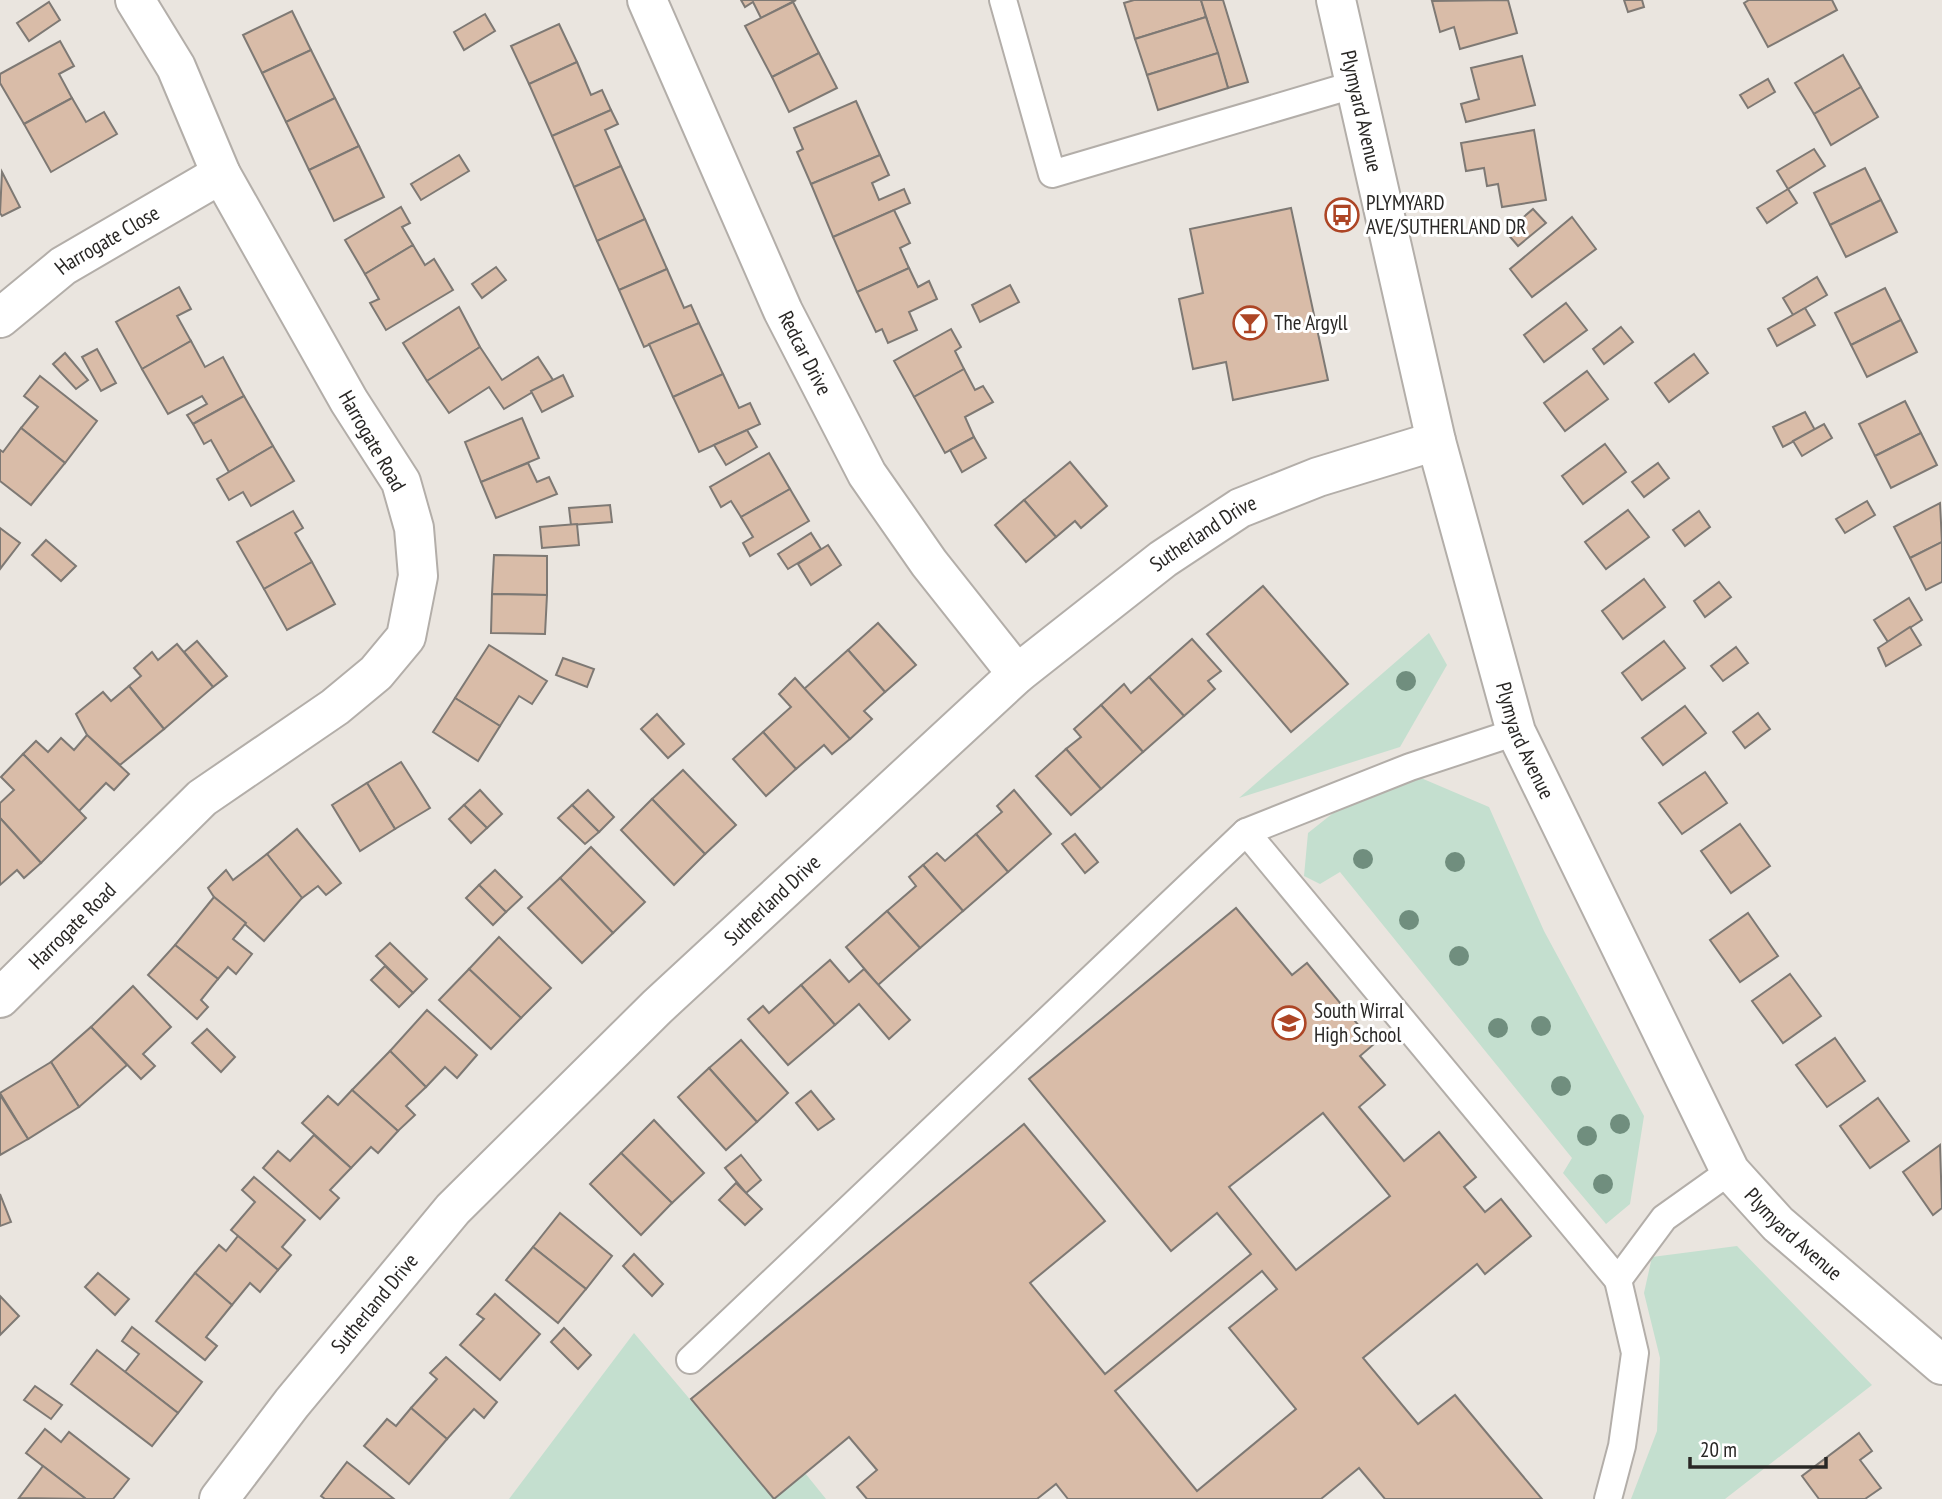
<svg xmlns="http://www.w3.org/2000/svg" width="1942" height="1499" font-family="'PT Sans Narrow',sans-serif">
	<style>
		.green { fill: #c4dfcf }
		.building { fill: #d9bca8; stroke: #7e7974; stroke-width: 2; fill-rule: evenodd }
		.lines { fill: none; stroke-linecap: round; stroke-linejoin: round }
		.service-casing { stroke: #b3aea9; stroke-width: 30 }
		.minor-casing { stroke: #b3aea9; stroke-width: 42 }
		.tertiary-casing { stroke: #b3aea9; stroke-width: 42 }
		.service { stroke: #fff; stroke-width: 26 }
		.minor { stroke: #fff; stroke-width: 38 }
		.tertiary { stroke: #fff; stroke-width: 38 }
		.tree { fill: #708e7e }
		.labels { text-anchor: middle; stroke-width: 6; stroke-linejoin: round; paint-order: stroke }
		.street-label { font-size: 21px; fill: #292725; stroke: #fff }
		.poi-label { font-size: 21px; fill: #292725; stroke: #fff; text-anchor: start }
	</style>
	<rect width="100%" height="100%" fill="#eae5df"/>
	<!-- green -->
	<g class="green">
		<path d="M1429,633l18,32 -47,82 -161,51z"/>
		<path d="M1421,778l68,29 55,124 100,185 -14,88 -24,20 -43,-51 9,-15 -232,-286 -20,12 -16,-8 4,-43 34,-27z"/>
		<path d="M1737,1246l135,139 -147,114h-94l26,-68 3,-73 -16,-65 8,-36z"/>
		<path d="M634,1333l140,166 31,-26 21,26h-317z"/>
	</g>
	<!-- building -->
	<g class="building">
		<path d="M741,0h55l-35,18 -8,-16 -8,5z"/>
		<path d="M1134,0h67l5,17 -71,22 -11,-36z"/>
		<path d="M1201,0h22l25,82 -20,6z"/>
		<path d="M1508,0l9,33 -57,16 -6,-22 -14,5 -8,-31z"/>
		<path d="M1624,0h18l2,7 -16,5z"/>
		<path d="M1749,0h83l5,10 -69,37 -24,-44z"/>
		<path d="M49,2l11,18 -31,21 -12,-18z"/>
		<path d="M793,2l26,51 -47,24 -27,-51z"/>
		<path d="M292,11l19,39 -49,23 -19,-38z"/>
		<path d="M485,14l10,17 -31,19 -10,-18z"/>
		<path d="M1206,17l12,36 -71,22 -12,-36z"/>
		<path d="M559,24l18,38 -48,22 -18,-38z"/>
		<path d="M60,41l14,25 -15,8 13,24 -48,26 -24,-41v-9z"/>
		<path d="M311,50l24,48 -49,24 -24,-49z"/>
		<path d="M819,53l18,35 -48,24 -17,-35z"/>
		<path d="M1218,53l10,35 -70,22 -11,-35z"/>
		<path d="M1843,55l18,32 -47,27 -19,-31z"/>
		<path d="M1522,56l13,49 -69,17 -5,-18 18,-5 -8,-31z"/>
		<path d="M577,62l14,33 11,-5 9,20 -59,26 -23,-52z"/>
		<path d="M1768,79l7,13 -27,16 -8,-13z"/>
		<path d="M1861,87l17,30 -47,28 -17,-31z"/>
		<path d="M72,98l14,24 18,-10 13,22 -66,38 -27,-48z"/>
		<path d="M335,98l24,48 -50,24 -23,-48z"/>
		<path d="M856,101l24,54 -69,29 -14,-32 6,-3 -9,-21z"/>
		<path d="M611,110l7,14 -13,6 16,36 -47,21 -22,-51z"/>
		<path d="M1534,130l12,70 -44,7 -4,-23 -11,2 -3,-18 -18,3 -5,-28z"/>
		<path d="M359,146l25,51 -50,24 -25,-51z"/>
		<path d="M1814,149l11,17 -37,23 -11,-18z"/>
		<path d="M459,155l10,16 -48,29 -10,-16z"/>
		<path d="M880,155l9,20 -17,8 7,17 25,-11 6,14 -77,34 -22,-53z"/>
		<path d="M621,166l24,53 -48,22 -23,-54z"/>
		<path d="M1865,168l16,32 -51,25 -16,-32z"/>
		<path d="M2,172l18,35 -18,9 -2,-3z"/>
		<path d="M1788,189l9,14 -30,20 -10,-15z"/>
		<path d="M1881,200l16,32 -51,25 -16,-32z"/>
		<path d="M401,207l9,16 -8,4 11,18 -48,29 -20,-34z"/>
		<path d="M1291,208l37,172 -95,20 -7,-38 -33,7 -14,-70 24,-6 -13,-64z"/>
		<path d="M1533,209l13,14 -28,23 -12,-14z"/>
		<path d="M894,210l16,33 -10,5 9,20 -52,24 -24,-55z"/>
		<path d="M1572,217l24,32 -64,48 -22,-28z"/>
		<path d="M645,219l22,50 -48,21 -22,-49z"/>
		<path d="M413,245l12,20 9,-6 19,31 -67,40 -16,-27 9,-4 -14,-25z"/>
		<path d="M496,267l10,13 -24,18 -10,-14z"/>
		<path d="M909,268l9,19 11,-6 8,18 -28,13 8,18 -29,13 -6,-14 -6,3 -19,-40z"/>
		<path d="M667,269l17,39 7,-3 8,18 -55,24 -25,-57z"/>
		<path d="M1817,277l10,18 -34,20 -10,-17z"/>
		<path d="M1010,285l9,17 -39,20 -8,-17z"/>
		<path d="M179,287l12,22 -14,7 14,25 -49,28 -26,-47z"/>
		<path d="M1885,288l16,32 -50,25 -16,-32z"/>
		<path d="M1566,303l21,27 -43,32 -20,-27z"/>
		<path d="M459,307l21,40 -53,34 -24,-38z"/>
		<path d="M1805,308l10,17 -38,21 -9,-17z"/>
		<path d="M1901,320l16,32 -50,25 -16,-32z"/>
		<path d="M699,323l24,51 -50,23 -24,-53z"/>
		<path d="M1621,327l12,15 -29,22 -11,-15z"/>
		<path d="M951,329l10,18 -6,4 9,18 -50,28 -20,-36z"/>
		<path d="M191,341l14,26 18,-10 21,39 -51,28 -6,-9 20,-11 -5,-8 -34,18 -26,-45z"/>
		<path d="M480,347l22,33 36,-23 15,23 -49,29 -15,-22 -40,26 -22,-32z"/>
		<path d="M97,349l19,34 -15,8 -19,-34z"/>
		<path d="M65,353l23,27 -12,9 -23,-25z"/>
		<path d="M1694,354l14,19 -39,29 -14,-19z"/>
		<path d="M964,369l11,21 8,-4 10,16 -28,15 9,20 -29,16 -31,-56z"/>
		<path d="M1587,371l21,28 -43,32 -21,-28z"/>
		<path d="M723,374l16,34 11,-5 10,21 -61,28 -26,-55z"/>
		<path d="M563,375l10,21 -31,16 -11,-21z"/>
		<path d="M40,376l57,45 -32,42 -44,-35 17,-21 -14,-11z"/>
		<path d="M244,396l29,50 -44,26 -18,-32 -7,4 -11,-20z"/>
		<path d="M1905,401l16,32 -46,23 -16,-32z"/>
		<path d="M1805,412l10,18 -32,17 -10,-20z"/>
		<path d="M522,418l17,40 -58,24 -16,-40z"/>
		<path d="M1824,424l8,14 -30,18 -9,-15z"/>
		<path d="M21,428l44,35 -34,42 -31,-24v-31l3,2z"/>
		<path d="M747,430l10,17 -31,18 -12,-20z"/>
		<path d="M1921,433l16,32 -46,23 -16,-32z"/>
		<path d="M974,437l12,21 -24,14 -12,-22z"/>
		<path d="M1605,444l21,28 -43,32 -21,-28z"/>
		<path d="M273,446l21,35 -43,25 -8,-14 -14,8 -12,-21z"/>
		<path d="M769,453l21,36 -49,28 -10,-16 -10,6 -11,-20z"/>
		<path d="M1070,462l37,44 -26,22 -6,-7 -19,16 -32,-37z"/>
		<path d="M528,463l9,19 12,-5 8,17 -61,24 -15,-36z"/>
		<path d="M1658,463l11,15 -25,19 -12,-15z"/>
		<path d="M790,489l19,32 -59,35 -7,-13 10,-6 -12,-20z"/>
		<path d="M1024,500l32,37 -30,25 -31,-37z"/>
		<path d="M1867,501l8,14 -30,18 -9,-14z"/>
		<path d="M1940,503l2,39 -32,16 -16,-31z"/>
		<path d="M610,505l2,17 -41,3 -2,-17z"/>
		<path d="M1628,510l21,27 -43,32 -21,-27z"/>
		<path d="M293,511l10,17 -8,5 17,29 -48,27 -27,-47z"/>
		<path d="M1699,511l11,16 -25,19 -12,-16z"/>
		<path d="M577,524l2,21 -37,3 -2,-21z"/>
		<path d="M0,528l20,15 -20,26z"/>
		<path d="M811,533l10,16 -33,20 -10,-15z"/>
		<path d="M46,540l30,26 -15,15 -29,-26z"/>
		<path d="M1942,542v40l-16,8 -16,-32z"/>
		<path d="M828,545l13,20 -30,20 -13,-21z"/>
		<path d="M494,555l53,1v39l-55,-1z"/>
		<path d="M312,562l23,42 -48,26 -23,-41z"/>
		<path d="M1644,579l21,28 -42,32 -21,-28z"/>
		<path d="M1719,582l12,15 -26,20 -11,-16z"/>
		<path d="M1263,586l85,98 -57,48 -84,-98z"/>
		<path d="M492,594l55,1 -2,39 -54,-1z"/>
		<path d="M1909,598l13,22 -34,22 -14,-22z"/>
		<path d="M878,623l38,42 -31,27 -37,-42z"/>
		<path d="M1910,627l11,18 -35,21 -8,-18z"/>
		<path d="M1192,639l29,32 -13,10 7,8 -31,27 -35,-39z"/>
		<path d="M197,641l30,35 -14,11 -29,-35z"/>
		<path d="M1664,641l21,27 -43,32 -20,-27z"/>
		<path d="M177,644l36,43 -49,42 -35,-43 12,-10 -7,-8 18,-16 6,8z"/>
		<path d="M489,645l58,36 -15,23 -13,-8 -19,30 -45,-28z"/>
		<path d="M1736,647l12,16 -25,18 -12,-15z"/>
		<path d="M848,650l37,42 -21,19 8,8 -22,20 -46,-50z"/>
		<path d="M563,658l31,11 -7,18 -31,-12z"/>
		<path d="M1149,677l35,39 -41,36 -42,-47 23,-21 7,9z"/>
		<path d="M795,678l55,61 -18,15 -8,-9 -28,24 -33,-37 28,-25 -12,-13z"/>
		<path d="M129,686l35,43 -44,36 -33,-30 -11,-21 27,-22 8,9z"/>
		<path d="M455,698l45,28 -22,35 -45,-29z"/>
		<path d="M1101,705l42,47 -42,37 -35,-40 15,-12 -7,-8z"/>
		<path d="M1685,706l21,27 -43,32 -21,-27z"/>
		<path d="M1758,713l12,16 -25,19 -12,-16z"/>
		<path d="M657,714l27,30 -16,14 -27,-29z"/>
		<path d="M763,732l33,37 -30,27 -33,-37z"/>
		<path d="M87,735l42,39 -15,16 -8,-7 -27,28 -56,-57 13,-13 12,11 13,-14 13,12z"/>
		<path d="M1066,749l35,40 -30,26 -35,-39z"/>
		<path d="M23,754l63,64 -45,45 -41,-45v-15l14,-13 -13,-13z"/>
		<path d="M401,762l29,46 -35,21 -28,-46z"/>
		<path d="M683,770l53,55 -31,29 -53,-55z"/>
		<path d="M1705,772l22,31 -45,31 -23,-31z"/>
		<path d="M367,783l28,46 -35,22 -28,-46z"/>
		<path d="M480,790l22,24 -15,14 -23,-23z"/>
		<path d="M588,790l26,27 -15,15 -27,-27z"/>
		<path d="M1014,790l37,44 -43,38 -32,-38 26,-22 -5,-6z"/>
		<path d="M652,799l53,55 -31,31 -53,-55z"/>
		<path d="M464,805l23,23 -16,15 -22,-24z"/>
		<path d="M572,805l27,27 -14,12 -27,-26z"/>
		<path d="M0,818l41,45 -17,15 -7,-8 -17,15z"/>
		<path d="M1740,824l30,42 -39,27 -30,-42z"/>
		<path d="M297,829l44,54 -15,12 -8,-9 -16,12 -35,-44z"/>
		<path d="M976,834l32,38 -45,39 -40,-46 14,-12 8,8z"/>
		<path d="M1075,834l23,28 -13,11 -23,-29z"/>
		<path d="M591,847l54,55 -32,31 -53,-55z"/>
		<path d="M267,854l35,44 -38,43 -50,-44 -6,-9 18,-18 7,10z"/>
		<path d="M923,865l40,46 -43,37 -33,-37 29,-25 -7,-9z"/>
		<path d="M495,870l27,27 -16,15 -27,-27z"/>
		<path d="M560,878l53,55 -31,30 -54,-55z"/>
		<path d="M479,885l27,27 -13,13 -27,-27z"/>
		<path d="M214,897l32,26 -13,16 19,15 -16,20 -8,-7 -10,12 -43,-34z"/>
		<path d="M1236,908l56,67 15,-12 67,81 -14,12 25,29 -26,22 45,54 35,-29 37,45 -12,10 21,25 16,-13 30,37 -46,38 -8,-10 -114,94 55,66 37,-29 87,104h-157l-26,-31 -38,31h-253l-12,-15 -19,15h-170l-10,-12 20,-17 -28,-33 -75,62 -83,-100 333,-275 81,97 -75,62 75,91 146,-120 -34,-41 -46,38 -142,-172zM1323,1113l67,83 -94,74 -67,-83zM1262,1271l15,18 -48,39 67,81 -99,82 -82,-100z"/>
		<path d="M887,911l33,37 -42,37 -32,-38z"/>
		<path d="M1748,913l30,43 -38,26 -30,-42z"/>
		<path d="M499,937l52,51 -30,30 -52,-49z"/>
		<path d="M390,943l37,36 -14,14 -37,-37z"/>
		<path d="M175,945l43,34 -17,21 7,7 -11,12 -49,-44z"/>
		<path d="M830,960l19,22 15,-13 46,51 -21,19 -30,-35 -24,21 -34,-40z"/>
		<path d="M385,966l28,27 -14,14 -28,-27z"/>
		<path d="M469,969l52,49 -30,31 -52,-49z"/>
		<path d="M1790,974l31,42 -38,27 -31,-42z"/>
		<path d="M801,985l34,40 -47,40 -40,-46 15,-13 6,7z"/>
		<path d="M133,986l38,41 -28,27 12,12 -14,13 -50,-52z"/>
		<path d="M427,1010l50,45 -20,23 -12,-11 -19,20 -36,-36z"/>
		<path d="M91,1027l36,38 -48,42 -28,-45z"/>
		<path d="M207,1029l28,28 -14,15 -29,-29z"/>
		<path d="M1835,1038l30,43 -38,26 -31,-42z"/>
		<path d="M741,1040l47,53 -31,29 -48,-54z"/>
		<path d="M390,1051l36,36 -20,19 9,9 -17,16 -46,-41z"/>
		<path d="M51,1062l28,45 -51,32 -28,-46z"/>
		<path d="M709,1068l48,54 -31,28 -48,-53z"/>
		<path d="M352,1090l46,41 -20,22 -7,-6 -20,21 -49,-45 26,-27 10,9z"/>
		<path d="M811,1091l23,28 -16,11 -22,-27z"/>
		<path d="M0,1095l28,44 -28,16z"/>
		<path d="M1878,1098l31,43 -39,27 -30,-42z"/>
		<path d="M654,1120l50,53 -32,30 -51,-50z"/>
		<path d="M314,1135l37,33 -21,22 9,8 -19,21 -57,-51 15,-17 12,10z"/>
		<path d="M1940,1145l2,63 -9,7 -30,-43z"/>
		<path d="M621,1153l51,50 -31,32 -51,-51z"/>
		<path d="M741,1155l20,25 -15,13 -21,-25z"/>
		<path d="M254,1177l51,43 -23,27 9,8 -13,15 -47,-40 24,-28 -13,-12z"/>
		<path d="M736,1183l26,26 -17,16 -26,-25z"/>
		<path d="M0,1194l11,28 -11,4z"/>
		<path d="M560,1213l52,43 -26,33 -53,-42z"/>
		<path d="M238,1236l40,34 -18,22 -10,-9 -18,22 -37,-32 24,-28 7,6z"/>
		<path d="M533,1247l53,42 -28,34 -52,-43z"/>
		<path d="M634,1254l29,30 -11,12 -29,-30z"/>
		<path d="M98,1273l31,26 -14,16 -30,-28z"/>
		<path d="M195,1273l37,32 -26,32 11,9 -12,14 -49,-39z"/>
		<path d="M495,1294l45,40 -40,46 -40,-35 24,-26 -7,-5z"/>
		<path d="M0,1296l19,20 -19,19z"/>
		<path d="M132,1327l70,55 -24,31 -53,-41 14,-18 -17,-13z"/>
		<path d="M564,1328l27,27 -13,14 -27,-27z"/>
		<path d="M97,1350l81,63 -26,33 -81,-62z"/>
		<path d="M446,1357l51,45 -13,16 -10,-9 -27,30 -36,-31 26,-29 -7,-6z"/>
		<path d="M35,1386l27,19 -11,14 -27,-19z"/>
		<path d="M411,1408l36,31 -38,45 -45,-38 23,-27 9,7z"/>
		<path d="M45,1429l16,13 8,-10 60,47 -16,20h-27l-60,-46z"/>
		<path d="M1859,1433l13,18 -12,9 21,28 -16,11h-46l-17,-23z"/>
		<path d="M347,1462l47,37h-69l-4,-3z"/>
		<path d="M43,1466l43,33 -67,-1z"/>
	</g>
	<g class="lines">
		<defs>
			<g id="service">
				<path d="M1003,0l49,174 301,-89"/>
				<path d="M1246,832l372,448 46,-62 66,-47"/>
				<path d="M690,1360l556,-528 164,-65 106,-35"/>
				<path d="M1608,1499l14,-53 13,-93 -17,-73"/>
			</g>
			<g id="minor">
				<path id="s1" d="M647,0l136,311 84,163 62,89 88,111"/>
				<path id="s2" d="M0,318l63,-52 158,-92"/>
				<path id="s3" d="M0,998l202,-200 133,-91 41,-34 30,-36 12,-61 -4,-48 -13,-46 -52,-81 -128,-227 -45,-107 -41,-67"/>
				<path id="s4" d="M219,1499l73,-96 161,-194 204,-202 360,-333 146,-115 77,-51 78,-31 118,-36"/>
			</g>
			<g id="tertiary">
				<path id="s5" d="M1336,0l100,441 80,291 214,439 48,53 164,141"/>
			</g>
		</defs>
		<!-- service casing -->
		<use href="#service" class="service-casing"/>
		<!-- minor casing -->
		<use href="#minor" class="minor-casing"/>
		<!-- tertiary casing -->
		<use href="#tertiary" class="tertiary-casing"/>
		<!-- service -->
		<use href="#service" class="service"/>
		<!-- minor -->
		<use href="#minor" class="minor"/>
		<!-- tertiary -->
		<use href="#tertiary" class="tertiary"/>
	</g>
	<!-- trees -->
	<g class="tree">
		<circle cx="1406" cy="681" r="10"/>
		<circle cx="1363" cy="859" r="10"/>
		<circle cx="1455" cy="862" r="10"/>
		<circle cx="1409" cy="920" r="10"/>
		<circle cx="1459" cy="956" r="10"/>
		<circle cx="1541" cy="1026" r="10"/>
		<circle cx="1498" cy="1028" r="10"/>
		<circle cx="1561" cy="1086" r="10"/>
		<circle cx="1620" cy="1124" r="10"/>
		<circle cx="1587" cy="1136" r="10"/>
		<circle cx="1603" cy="1184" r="10"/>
	</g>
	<!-- icons -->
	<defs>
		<symbol id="bus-ring" viewBox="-11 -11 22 22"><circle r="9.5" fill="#fff" stroke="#ad4525" stroke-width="1.5"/><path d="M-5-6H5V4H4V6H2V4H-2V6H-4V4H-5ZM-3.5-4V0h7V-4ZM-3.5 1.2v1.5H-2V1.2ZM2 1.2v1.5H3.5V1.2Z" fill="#ad4525"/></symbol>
		<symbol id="bar-ring" viewBox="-11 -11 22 22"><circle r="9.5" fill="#fff" stroke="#ad4525" stroke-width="1.5"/><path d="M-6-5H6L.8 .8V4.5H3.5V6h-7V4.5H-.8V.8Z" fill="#ad4525"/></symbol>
		<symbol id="school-ring" viewBox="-11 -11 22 22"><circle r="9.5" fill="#fff" stroke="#ad4525" stroke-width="1.5"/><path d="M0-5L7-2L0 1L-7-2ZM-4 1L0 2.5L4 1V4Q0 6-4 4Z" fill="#ad4525"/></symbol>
	</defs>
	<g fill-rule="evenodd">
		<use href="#bus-ring" x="1323" y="196" width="38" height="38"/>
		<use href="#bar-ring" x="1231" y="304" width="38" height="38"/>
		<use href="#school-ring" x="1270" y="1004" width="38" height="38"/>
	</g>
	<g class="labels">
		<!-- street labels -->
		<g class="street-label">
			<text dy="7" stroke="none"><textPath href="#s5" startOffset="114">Plymyard Avenue</textPath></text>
			<text dy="7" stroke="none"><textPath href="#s2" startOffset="133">Harrogate Close</textPath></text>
			<text dy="7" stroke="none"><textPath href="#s1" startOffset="387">Redcar Drive</textPath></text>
			<text transform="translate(372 441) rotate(60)" y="7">Harrogate Road</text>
			<text dy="7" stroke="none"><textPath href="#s4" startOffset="1384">Sutherland Drive</textPath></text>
			<text dy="7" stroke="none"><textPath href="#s5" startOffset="765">Plymyard Avenue</textPath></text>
			<text dy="7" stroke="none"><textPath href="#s4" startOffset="817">Sutherland Drive</textPath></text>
			<text dy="7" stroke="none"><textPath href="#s3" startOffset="102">Harrogate Road</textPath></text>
			<text dy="7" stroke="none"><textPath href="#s5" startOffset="1332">Plymyard Avenue</textPath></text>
			<text dy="7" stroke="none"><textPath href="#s4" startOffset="250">Sutherland Drive</textPath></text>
		</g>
		<!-- poi labels -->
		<g class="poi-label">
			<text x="1366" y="210">PLYMYARD<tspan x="1366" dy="24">AVE/SUTHERLAND DR</tspan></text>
			<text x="1274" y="330">The Argyll</text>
			<text x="1314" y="1018">South Wirral<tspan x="1314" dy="24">High School</tspan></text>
		</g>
	</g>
	<!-- scale -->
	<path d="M1690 1457v10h136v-10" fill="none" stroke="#292725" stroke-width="3.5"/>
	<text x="1700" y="1457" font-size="21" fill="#292725" stroke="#ffffff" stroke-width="5" paint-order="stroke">20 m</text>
</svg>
